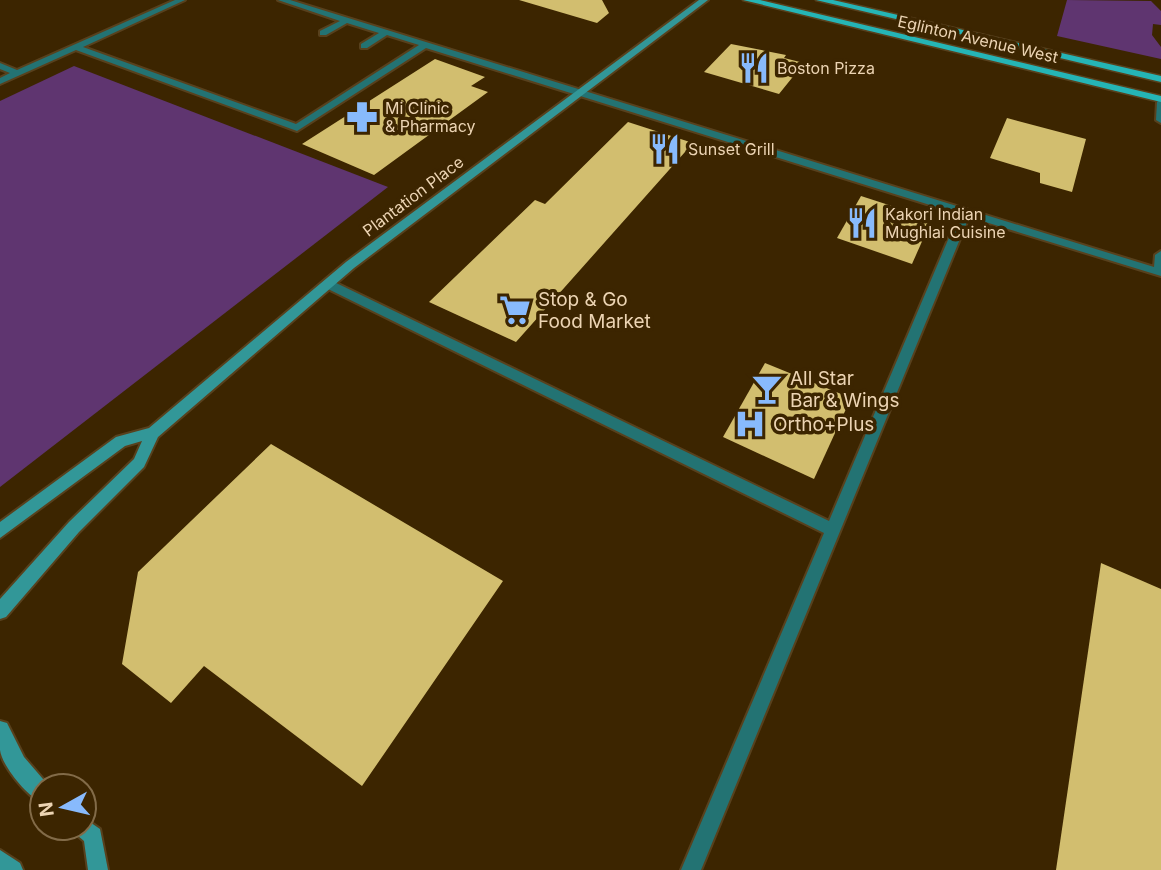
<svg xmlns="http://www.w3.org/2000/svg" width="1161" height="870" font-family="Inter,sans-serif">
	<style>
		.green { fill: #5f3570 }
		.building { fill: #d2be6f }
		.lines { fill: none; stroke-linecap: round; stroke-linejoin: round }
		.lane-casing { stroke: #58411d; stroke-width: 4 }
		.secondary-casing { stroke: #58411d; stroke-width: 4 }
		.primary-casing { stroke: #58411d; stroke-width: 3 }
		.lane { fill: #237373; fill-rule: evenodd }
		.secondary { fill: #329798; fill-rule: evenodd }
		.primary { fill: #25b5b6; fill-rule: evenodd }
		.labels { text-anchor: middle; stroke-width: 7; stroke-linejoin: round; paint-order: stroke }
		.far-street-label { font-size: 16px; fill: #ecd4b3; stroke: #3c2500 }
		.far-poi-label { font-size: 16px; fill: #ecd4b3; stroke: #3c2500; text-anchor: start }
		.poi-label { font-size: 19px; fill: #ecd4b3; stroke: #3c2500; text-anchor: start }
	</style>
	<rect width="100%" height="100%" fill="#3c2500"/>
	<!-- green -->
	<g class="green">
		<path d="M1067,0l84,1 10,10v14l-8,-1 -1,11 9,12v12l-104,-23z"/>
		<path d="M74,66l314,121 -388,300v-386z"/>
	</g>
	<!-- building -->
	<g class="building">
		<path d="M519,0h83l7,13 -12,10z"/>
		<path d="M731,44l55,11 -2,3 20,5 -25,31 -75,-22z"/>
		<path d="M435,59l50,18 -14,9 17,6 -114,83 -72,-31z"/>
		<path d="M1007,118l79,21 -14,53 -32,-9v-10l-50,-15z"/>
		<path d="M628,122l65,21 -177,199 -87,-40 106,-102 10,4z"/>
		<path d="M861,196l71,23 -20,45 -75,-26z"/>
		<path d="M765,363l86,35 -37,81 -91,-42z"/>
		<path d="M271,444l232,137 -141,205 -158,-120 -33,37 -49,-39 16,-92z"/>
		<path d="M1101,563l60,26v281h-105z"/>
	</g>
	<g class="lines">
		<defs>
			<g id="lane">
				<path d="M175,0h10l-102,47 213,77 123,-79 -32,-10 -20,13h-6v-4l18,-11 -32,-10 -21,12h-6v-4l20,-10 -62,-21h12l864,267 1,-12 6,-4v25l-192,-59 -268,653h-20l143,-337 -500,-246 -2,-3 6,-4 4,1 497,240 130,-307 -533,-166 -129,83 -221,-81 -76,34v-6l10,-5 -10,-4v-6l17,7z"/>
				<path d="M1161,99v24l-5,-3 1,-18z"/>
			</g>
			<g id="secondary">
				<path d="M699,0h9l-354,268 -196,169 -14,30 -65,65 -73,85 -6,2v-20l69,-77 65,-63 8,-18 -17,5 -125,92v-16l116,-85 33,-9 197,-166z"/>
				<path d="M0,721l7,2 17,34 25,29h-7v17c-15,-7 -40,-37 -42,-53 0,-9 0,-20 0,-29z"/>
				<path d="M84,818l16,11 8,41h-20l-4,-29 -7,-6 -3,-7h10z"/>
				<path d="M0,850l20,13 3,7h-23z"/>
			</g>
			<g id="primary">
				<path d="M743,0h17l401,96v6z"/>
				<path d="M816,0h17l328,76v6z"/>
			</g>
		</defs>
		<!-- lane casing -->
		<use href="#lane" class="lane-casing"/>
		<!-- secondary casing -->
		<use href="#secondary" class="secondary-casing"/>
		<!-- primary casing -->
		<use href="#primary" class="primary-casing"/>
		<!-- lane -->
		<use href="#lane" class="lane"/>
		<!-- secondary -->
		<use href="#secondary" class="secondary"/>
		<!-- primary -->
		<use href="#primary" class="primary"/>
	</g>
	<!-- icons -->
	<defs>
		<symbol id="restaurant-bare" viewBox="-9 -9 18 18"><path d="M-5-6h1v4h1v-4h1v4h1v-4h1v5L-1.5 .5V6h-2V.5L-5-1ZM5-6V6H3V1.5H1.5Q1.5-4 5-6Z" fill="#88bafc" stroke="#3c2500" stroke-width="2.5" paint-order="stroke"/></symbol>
		<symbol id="pharmacy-bare" viewBox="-9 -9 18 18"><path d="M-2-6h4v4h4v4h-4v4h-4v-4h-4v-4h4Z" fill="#88bafc" stroke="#3c2500" stroke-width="2.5" paint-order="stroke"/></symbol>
		<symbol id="supermarket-bare" viewBox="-9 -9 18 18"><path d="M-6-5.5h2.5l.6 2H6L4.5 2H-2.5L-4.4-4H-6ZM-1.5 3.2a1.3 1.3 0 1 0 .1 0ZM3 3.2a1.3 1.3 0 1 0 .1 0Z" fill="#88bafc" stroke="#3c2500" stroke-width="2.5" paint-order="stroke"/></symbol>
		<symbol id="bar-bare" viewBox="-9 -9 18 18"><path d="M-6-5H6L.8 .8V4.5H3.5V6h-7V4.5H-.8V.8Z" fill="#88bafc" stroke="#3c2500" stroke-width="2.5" paint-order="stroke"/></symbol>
		<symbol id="hospital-bare" viewBox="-9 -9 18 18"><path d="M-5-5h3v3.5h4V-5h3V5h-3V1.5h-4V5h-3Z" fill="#88bafc" stroke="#3c2500" stroke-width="2.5" paint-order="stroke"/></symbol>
	</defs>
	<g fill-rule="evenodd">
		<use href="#restaurant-bare" x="732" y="46" width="44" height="44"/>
		<use href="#pharmacy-bare" x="340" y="95" width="44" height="44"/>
		<use href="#restaurant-bare" x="643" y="127" width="44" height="44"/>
		<use href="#restaurant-bare" x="840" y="201" width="44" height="44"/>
		<use href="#supermarket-bare" x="493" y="288" width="44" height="44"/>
		<use href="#bar-bare" x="745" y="367" width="44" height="44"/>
		<use href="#hospital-bare" x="728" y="402" width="44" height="44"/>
	</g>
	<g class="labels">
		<!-- far-street labels -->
		<g class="far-street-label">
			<text transform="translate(978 39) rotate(13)" y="6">Eglinton Avenue West</text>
			<text transform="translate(413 196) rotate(-37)" y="6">Plantation Place</text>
		</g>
		<!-- far-poi labels -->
		<g class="far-poi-label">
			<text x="777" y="74">Boston Pizza</text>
			<text x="385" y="114">Mi Clinic<tspan x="385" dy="18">&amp; Pharmacy</tspan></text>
			<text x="688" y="155">Sunset Grill</text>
			<text x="885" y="220">Kakori Indian<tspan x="885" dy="18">Mughlai Cuisine</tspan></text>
		</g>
		<!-- poi labels -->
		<g class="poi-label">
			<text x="538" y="306">Stop &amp; Go<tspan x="538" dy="22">Food Market</tspan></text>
			<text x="790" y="385">All Star<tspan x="790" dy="22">Bar &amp; Wings</tspan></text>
			<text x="773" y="431">Ortho+Plus</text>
		</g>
	</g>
	<!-- north arrow -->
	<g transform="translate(63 807) rotate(262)"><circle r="33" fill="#3c2500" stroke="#826b48" stroke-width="2"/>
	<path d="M0-5L12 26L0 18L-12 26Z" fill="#88bafc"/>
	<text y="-10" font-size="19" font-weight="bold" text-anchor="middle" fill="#ecd4b3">N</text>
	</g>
</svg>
